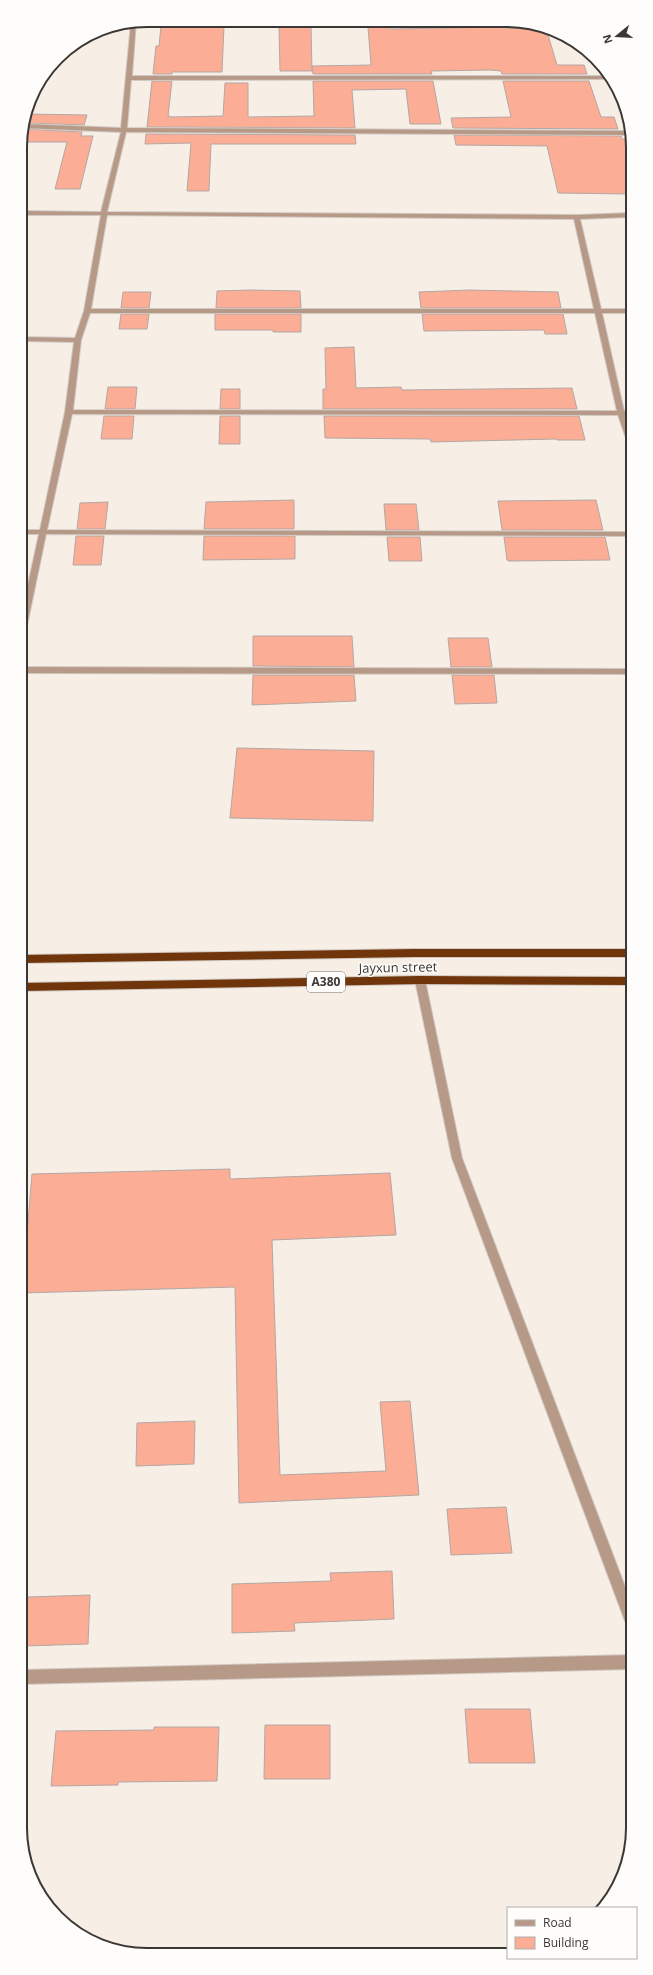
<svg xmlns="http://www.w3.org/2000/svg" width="653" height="1975" font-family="'Open Sans',sans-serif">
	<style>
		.building { fill: #fbae95; stroke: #b3a7a4 }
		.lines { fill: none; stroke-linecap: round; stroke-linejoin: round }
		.street-casing { stroke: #d1c9c2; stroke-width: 2 }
		.highway-casing { stroke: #d1c9c2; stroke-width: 2 }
		.street { fill: #b79988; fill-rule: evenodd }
		.highway { fill: #70350b; fill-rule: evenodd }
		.labels { text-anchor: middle; stroke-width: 3; stroke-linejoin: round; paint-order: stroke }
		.shield { fill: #fefdfb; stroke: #767270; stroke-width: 1 }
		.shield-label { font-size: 12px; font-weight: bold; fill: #3b3734 }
		.street-label { font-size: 13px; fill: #3b3734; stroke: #fefdfb }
		.rim { fill: none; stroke: #3b3734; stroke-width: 2 }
	</style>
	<rect width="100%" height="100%" fill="#f7eee6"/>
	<!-- building -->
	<g class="building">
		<path d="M161,26h63l-2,46h-50v2h-19l3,-28h3z"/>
		<path d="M279,27h32l1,44h-32z"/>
		<path d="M368,27h21v2l116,-2v1h41l11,37h27l3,9h-85l-1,-3 -11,-1 -59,1 1,3h-119l-1,-8 59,-1z"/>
		<path d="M152,81h20l-4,35 4,1 51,-1 2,-33h23v34l66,-1 -1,-35h120l8,43h-31l-4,-35 -54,1 3,38 -208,-1z"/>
		<path d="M503,81h86l12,36h13l4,12 -165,-1 -2,-10 60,-1z"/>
		<path d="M27,114l60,1 -3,10 -59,-2z"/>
		<path d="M23,129l59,3 -1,4h12l-13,53h-25l12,-47h-47z"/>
		<path d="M146,134l209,1 1,9h-145l-2,47h-22l4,-48 -46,1z"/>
		<path d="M454,135l167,1 1,3h9v55l-73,-1 -11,-47 -91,-1z"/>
		<path d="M249,290l51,1 1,17h-85l1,-17z"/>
		<path d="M470,290l88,2 3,16h-140l-2,-16z"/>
		<path d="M123,292h28l-2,16h-28z"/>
		<path d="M121,314h28l-2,15h-28z"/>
		<path d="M215,314h86v18h-28v-2h-58z"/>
		<path d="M422,314h141l4,20h-22l-1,-4 -120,1z"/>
		<path d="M354,347l2,41 45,-1 1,3 170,-2 5,21h-254v-20h3l-1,-41z"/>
		<path d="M108,387h29l-2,22h-30z"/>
		<path d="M221,389h19v20h-20z"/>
		<path d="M104,416h30l-2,23h-31z"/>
		<path d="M220,416h20v28h-21z"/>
		<path d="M324,416h255l6,24h-28l-1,-1 -125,3 -1,-3 -105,-1z"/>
		<path d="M294,500v29h-90l2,-27z"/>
		<path d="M596,500l7,30h-101l-4,-29z"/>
		<path d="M108,502l-3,27h-28l3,-26z"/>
		<path d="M384,504h32l3,26h-33z"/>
		<path d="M76,536h28l-3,29h-28z"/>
		<path d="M204,536h91v23l-92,1z"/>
		<path d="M387,537h33l2,24h-33z"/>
		<path d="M504,537h101l5,23 -101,1 -2,-1z"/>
		<path d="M253,636h99l2,31 -101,-1z"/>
		<path d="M448,638h40l4,29h-41z"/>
		<path d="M253,675h101l2,26 -104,4z"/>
		<path d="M452,675h42l3,28 -42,1z"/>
		<path d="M237,748l137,3 -1,70 -143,-3z"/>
		<path d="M230,1169v10l160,-6 6,62 -124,5 8,235 106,-4 -6,-69 30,-1 9,94 -180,8 -4,-216 -213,6 10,-119z"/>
		<path d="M195,1421l-1,43 -58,2 1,-43z"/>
		<path d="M506,1507l6,46 -61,2 -4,-46z"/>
		<path d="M392,1571l2,48 -100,4 1,8 -63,2v-49l99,-3 -1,-8z"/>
		<path d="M90,1595l-2,49 -64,2 4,-49z"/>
		<path d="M465,1709h65l5,54h-66z"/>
		<path d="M265,1725h65v54h-66z"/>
		<path d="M154,1727h65l-2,54 -99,1v3l-67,1 5,-55 98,-1z"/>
	</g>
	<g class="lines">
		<defs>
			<g id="street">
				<path d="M147,20h57l-61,1z"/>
				<path d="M136,22l-4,54h478l2,3 -481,1 -4,48 504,3v4l-505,-3 -19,80 470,3 54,-2v4l-51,2 21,90h30v4h-29l22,98h7v4h-6l6,16v12l-4,-2 -9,-26 -546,-1 -25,116 584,2v4l-585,-2 -21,101 -4,2v-20l18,-83h-18v-4h19l25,-118 9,-70 -53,-1v-4l54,1 9,-27 17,-96h-81v-4l81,1 20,-80 -98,-4 1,-4 97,4 10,-105zM107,215l467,4 20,90h-503zM90,313h505l22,98 -544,-1 8,-70z"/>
				<path d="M21,667l610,2v5l-610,-1z"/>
				<path d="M420,976l5,4 37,178 170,447v22l-5,-1 -2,-5 -173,-463 -37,-178z"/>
				<path d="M633,1655v14l-611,15v-14z"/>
			</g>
			<g id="highway">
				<path d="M414,949h218v8h-218l-393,6v-8z"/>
				<path d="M420,976l212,1v8l-212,-1 -399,7v-8z"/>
			</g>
		</defs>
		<!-- street casing -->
		<use href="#street" class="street-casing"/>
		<!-- highway casing -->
		<use href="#highway" class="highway-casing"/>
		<!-- street -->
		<use href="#street" class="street"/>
		<!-- highway -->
		<use href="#highway" class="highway"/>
	</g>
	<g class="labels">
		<!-- shield labels -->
		<rect class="shield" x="307" y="972" width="38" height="20" rx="3"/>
		<g class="shield-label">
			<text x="326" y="986">A380</text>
		</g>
		<!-- street labels -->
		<g class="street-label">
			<text transform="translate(398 967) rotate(-1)" y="5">Jayxun street</text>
		</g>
	</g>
	<!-- crop -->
	<path d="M0 0H653V1975H0ZM147 27H506A120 120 0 0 1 626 147V1828A120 120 0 0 1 506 1948H147A120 120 0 0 1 27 1828V147A120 120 0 0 1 147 27Z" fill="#fefdfb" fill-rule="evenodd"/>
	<path class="rim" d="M147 27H506A120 120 0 0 1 626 147V1828A120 120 0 0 1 506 1948H147A120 120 0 0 1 27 1828V147A120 120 0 0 1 147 27Z"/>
	<!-- legend -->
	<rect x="507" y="1907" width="130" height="52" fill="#fefdfb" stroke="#b0aeab"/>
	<rect x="515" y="1920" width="20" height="6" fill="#b79988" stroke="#b0aeab"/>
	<text x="543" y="1927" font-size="12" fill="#3b3734">Road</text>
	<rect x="515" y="1937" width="20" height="12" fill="#fbae95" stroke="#b0aeab"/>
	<text x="543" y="1947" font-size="12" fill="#3b3734">Building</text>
	<!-- north arrow -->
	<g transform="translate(617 36) rotate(252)" stroke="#fefdfb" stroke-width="3" paint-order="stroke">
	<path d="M0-3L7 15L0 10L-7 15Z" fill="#3b3734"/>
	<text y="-6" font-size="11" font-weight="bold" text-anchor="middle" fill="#3b3734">N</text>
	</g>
</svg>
